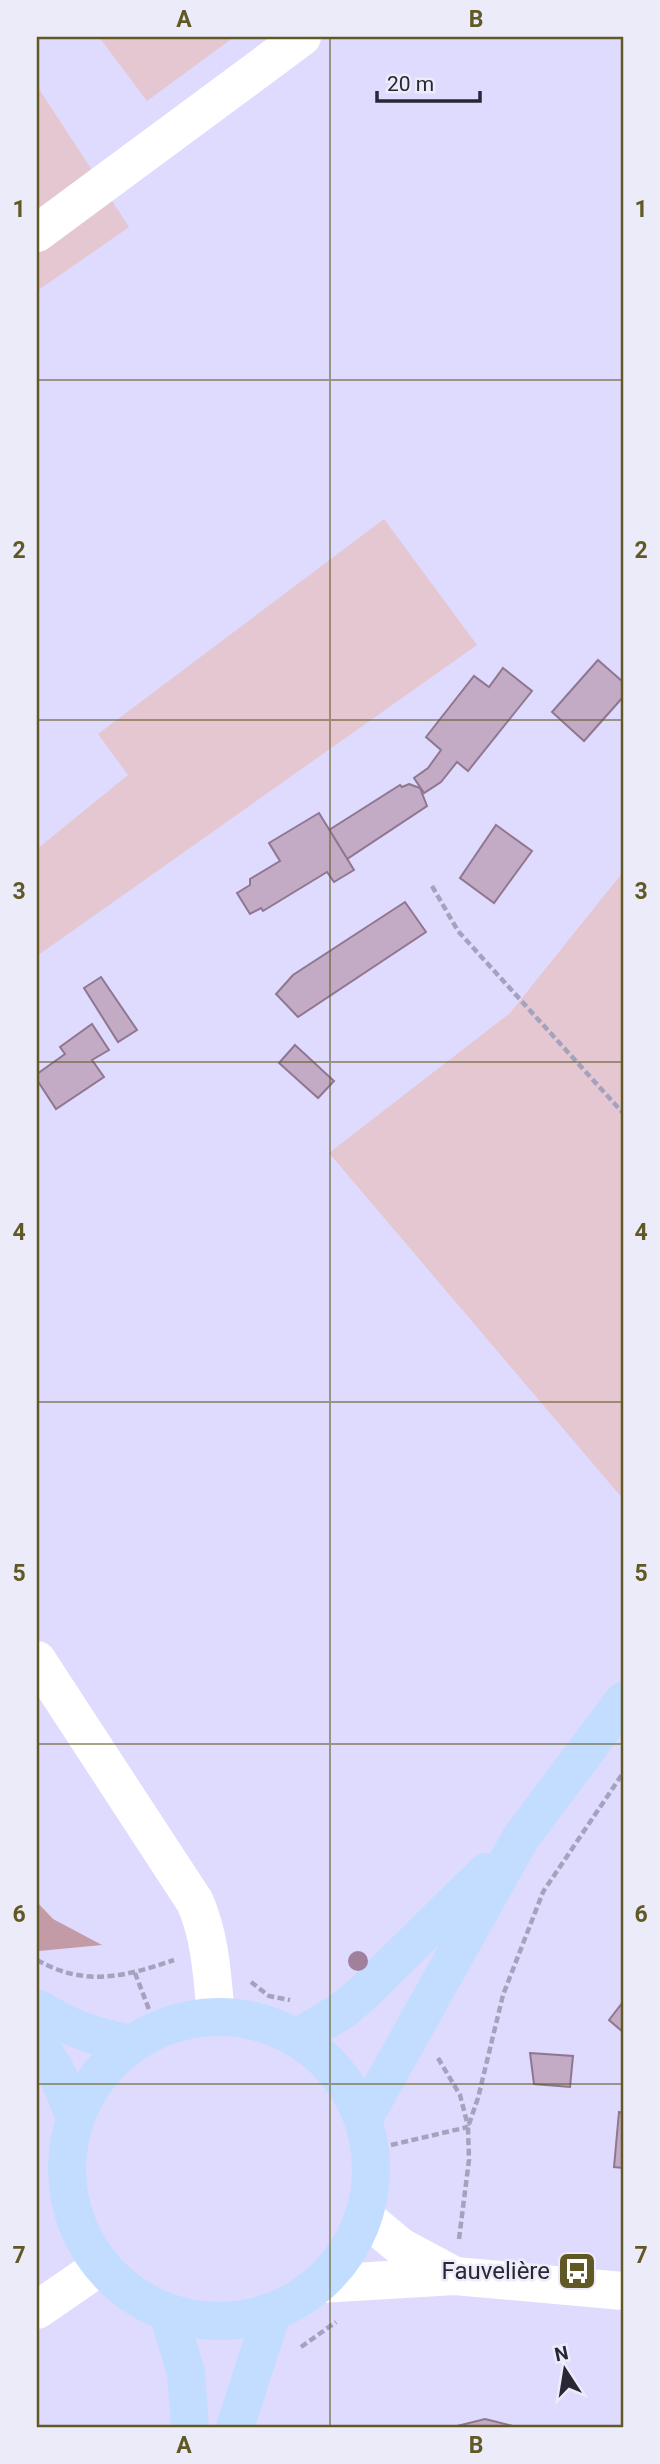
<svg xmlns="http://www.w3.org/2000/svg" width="660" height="2464" font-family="Roboto,sans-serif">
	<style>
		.green { fill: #e4c7d0 }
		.forest { fill: #c39ba7 }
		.building { fill: #c3aac5; stroke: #8f7791; stroke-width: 2 }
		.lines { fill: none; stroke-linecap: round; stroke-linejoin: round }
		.path { stroke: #a5a2be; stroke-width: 4.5; stroke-dasharray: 7 3.5; stroke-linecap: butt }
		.minor { stroke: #fff; stroke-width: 38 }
		.major { stroke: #c2ddff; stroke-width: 38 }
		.tree { fill: #a0809b }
		.grid { fill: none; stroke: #605925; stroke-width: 2; stroke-opacity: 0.55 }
		.labels { text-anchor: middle; stroke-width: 5; stroke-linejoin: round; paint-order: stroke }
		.poi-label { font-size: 24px; fill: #292734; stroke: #ecebf9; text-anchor: end }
		.neatline { fill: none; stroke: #605925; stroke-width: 2.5 }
		.grid-label { font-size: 23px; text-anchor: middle; font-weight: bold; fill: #605925 }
	</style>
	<rect width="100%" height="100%" fill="#dfdbfe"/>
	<!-- green -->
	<g class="green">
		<path d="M99,37h135l-87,64z"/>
		<path d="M37,86l92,141 -92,64z"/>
		<path d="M384,519l93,126 -440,311v-107l91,-74 -30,-41z"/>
		<path d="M623,872v627l-294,-346 181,-140z"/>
	</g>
	<!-- forest -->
	<path class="forest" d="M37,1902l16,17 49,26 -63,6 -2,-2z"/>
	<!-- building -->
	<g class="building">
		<path d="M598,660l25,22v15l-39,44 -32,-29z"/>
		<path d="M503,668l29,23 -64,80 -11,-9 -16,20 -17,11 -10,-15 14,-10 13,-18 -15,-13 48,-61 15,11z"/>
		<path d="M409,784l11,4 7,18 -80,53 -18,-29 71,-45 2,2z"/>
		<path d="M319,813l35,57 -20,12 -7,-10 -64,39 -2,-3 -11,6 -13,-21 13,-8v-6l30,-18 -11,-18z"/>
		<path d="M496,825l36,26 -38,52 -34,-25z"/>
		<path d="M405,902l21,30 -128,85 -22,-23 17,-19z"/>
		<path d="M101,977l36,53 -19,12 -34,-54z"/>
		<path d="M92,1024l17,26 -17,10 12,17 -48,32 -19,-29v-6l28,-20 -5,-7z"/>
		<path d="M295,1045l39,36 -16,17 -39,-35z"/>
		<path d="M623,2002v30l-14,-12z"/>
		<path d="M530,2053l43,3 -3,31 -36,-3z"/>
		<path d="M619,2112l4,1v55l-9,-1z"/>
		<path d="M485,2419l32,8h-64z"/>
	</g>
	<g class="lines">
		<!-- path -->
		<g class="path">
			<path d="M432,886l26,45 165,182"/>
			<path d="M37,1960c48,27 87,17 137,0"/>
			<path d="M135,1973l15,39"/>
			<path d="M251,1982l18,14 21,4"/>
			<path d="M438,2058l22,37 8,31"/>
			<path d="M391,2145l77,-18"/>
			<path d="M459,2239l10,-79 -1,-33 10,-29 25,-103 40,-103 80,-119"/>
			<path d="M301,2347l35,-25"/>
		</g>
		<!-- minor -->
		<g class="minor">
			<path d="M37,233l265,-196"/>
			<path d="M37,1660l158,242c16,37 17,75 21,114"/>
			<path d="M365,2217l36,30 54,29"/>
			<path d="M320,2284l135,-8 168,15"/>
			<path d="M37,2310l64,-44"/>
		</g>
		<!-- major -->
		<g class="major">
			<path d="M37,2008c34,21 55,28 94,36"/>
			<circle cx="219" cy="2169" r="152"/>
			<path d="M297,2038l46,-28 20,-17 123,-121"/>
			<path d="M37,2041l20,32 18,44"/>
			<path d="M364,2118l156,-279 103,-138"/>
			<path d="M168,2313l18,60 4,54"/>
			<path d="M235,2427l37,-114"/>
		</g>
	</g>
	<!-- trees -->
	<circle class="tree" cx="358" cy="1961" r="10"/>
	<!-- grid -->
	<path class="grid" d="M330,37v2390M37,380h586M37,720h586M37,1062h586M37,1402h586M37,1744h586M37,2084h586"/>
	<!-- icons -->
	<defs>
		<symbol id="bus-square" viewBox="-11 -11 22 22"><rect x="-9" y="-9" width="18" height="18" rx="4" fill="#605925" stroke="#ecebf9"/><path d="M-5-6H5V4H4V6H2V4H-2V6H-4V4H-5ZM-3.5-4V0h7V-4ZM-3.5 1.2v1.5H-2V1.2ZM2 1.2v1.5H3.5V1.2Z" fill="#fff"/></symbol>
	</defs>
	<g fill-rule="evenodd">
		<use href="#bus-square" x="555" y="2249" width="44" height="44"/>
	</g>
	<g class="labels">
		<!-- poi labels -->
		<g class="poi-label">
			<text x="550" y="2279">Fauvelière</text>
		</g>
	</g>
	<!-- border -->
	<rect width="660" height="2464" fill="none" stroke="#ecebf9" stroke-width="77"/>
	<!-- north arrow -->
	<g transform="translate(565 2370) rotate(348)" stroke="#ecebf9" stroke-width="5" paint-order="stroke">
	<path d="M0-5L12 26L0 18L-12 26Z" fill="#292734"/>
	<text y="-10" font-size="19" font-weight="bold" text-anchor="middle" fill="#292734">N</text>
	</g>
	<!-- scale -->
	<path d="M377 91v10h103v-10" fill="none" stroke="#292734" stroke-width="3.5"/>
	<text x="387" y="91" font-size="21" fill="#292734" stroke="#ecebf9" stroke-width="5" paint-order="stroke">20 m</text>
	<rect x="38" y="38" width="584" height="2388" class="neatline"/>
	<g class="grid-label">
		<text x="184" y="27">A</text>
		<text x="476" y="27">B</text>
		<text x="19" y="217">1</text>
		<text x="641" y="217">1</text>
		<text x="19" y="558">2</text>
		<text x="641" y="558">2</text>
		<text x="19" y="899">3</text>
		<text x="641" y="899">3</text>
		<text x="19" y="1240">4</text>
		<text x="641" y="1240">4</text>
		<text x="19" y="1581">5</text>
		<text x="641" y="1581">5</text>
		<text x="19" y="1922">6</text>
		<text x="641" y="1922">6</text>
		<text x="19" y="2263">7</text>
		<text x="641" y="2263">7</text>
		<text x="184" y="2453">A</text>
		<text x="476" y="2453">B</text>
	</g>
</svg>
